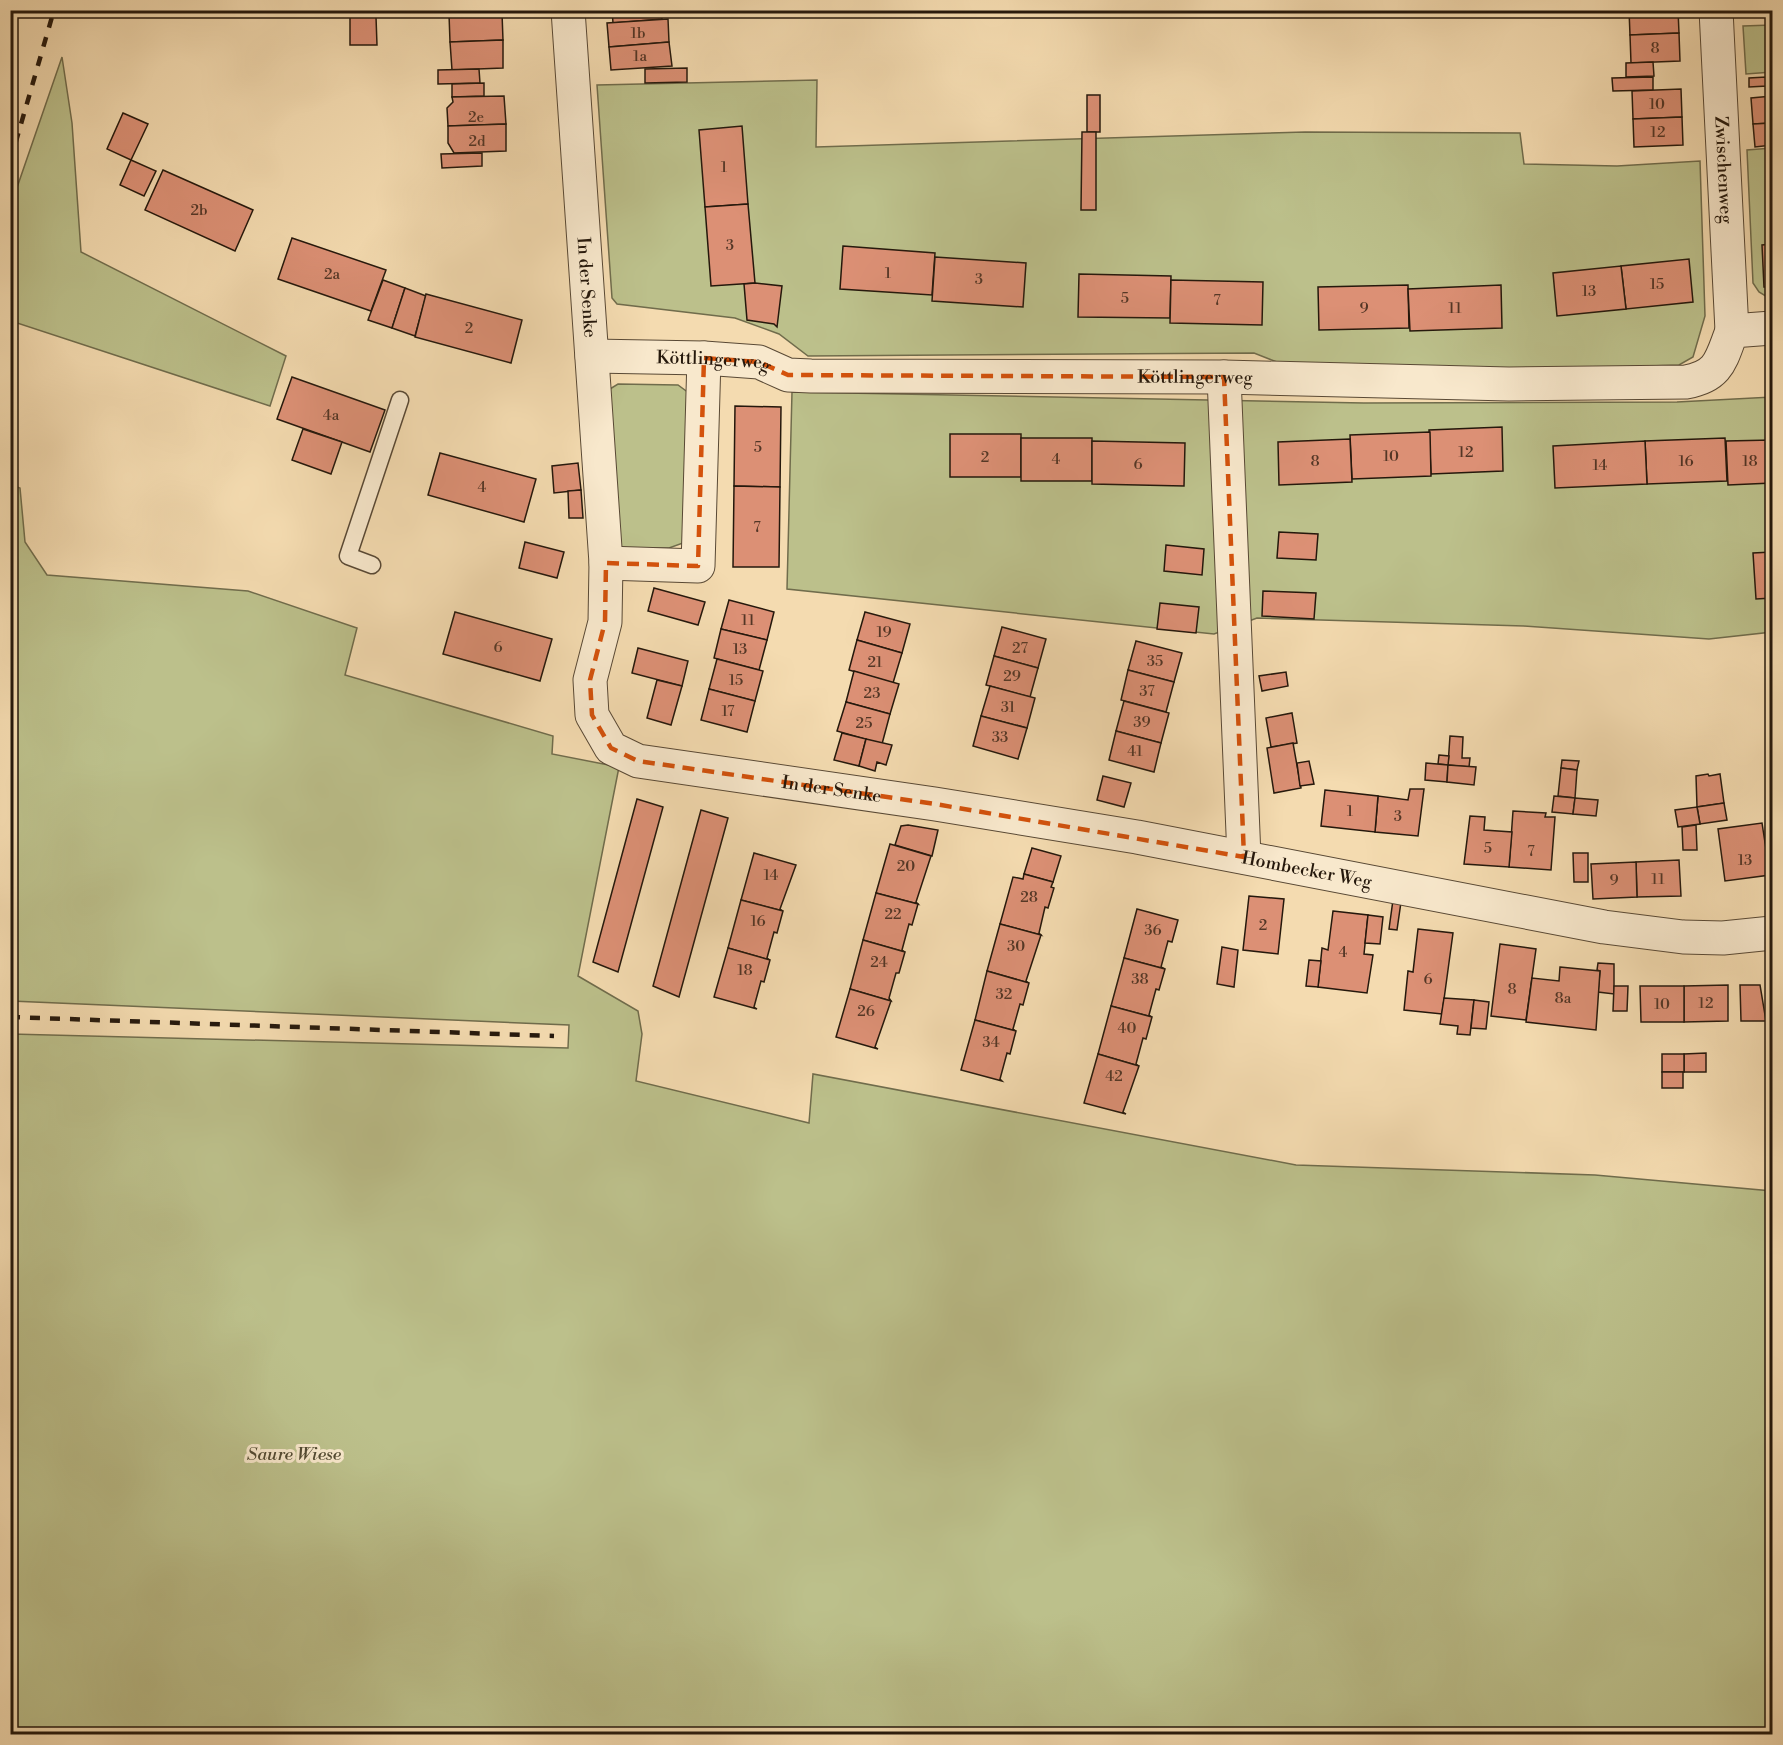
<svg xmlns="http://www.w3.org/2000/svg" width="1783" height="1745" font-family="'Libre Bodoni',serif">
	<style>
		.green { fill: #bcc08b; stroke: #706c4c; stroke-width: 1.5 }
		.building { fill: #dc9075; stroke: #25180c; stroke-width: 1.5 }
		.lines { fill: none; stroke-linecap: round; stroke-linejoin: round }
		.lane-casing { stroke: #594935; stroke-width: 19 }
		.street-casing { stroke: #594935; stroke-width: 35 }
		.lane { stroke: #f8e8cc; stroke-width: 16 }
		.street { stroke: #f8e8cc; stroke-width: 33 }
		.rail { stroke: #25180c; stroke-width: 4.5; stroke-dasharray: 10 10; stroke-linecap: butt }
		.marked { fill: none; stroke: #d4520c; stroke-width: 4.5; stroke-dasharray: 12 8; stroke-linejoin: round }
		.labels { text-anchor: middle; stroke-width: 6; stroke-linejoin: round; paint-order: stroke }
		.number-label { font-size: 15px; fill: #533626 }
		.street-label { font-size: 18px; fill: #25180c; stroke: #f8e8cc }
		.park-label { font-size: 18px; font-style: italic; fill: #524a32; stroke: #f8e8cc }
	</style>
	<rect width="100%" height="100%" fill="#f4dbb0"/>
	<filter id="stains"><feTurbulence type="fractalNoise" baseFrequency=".00333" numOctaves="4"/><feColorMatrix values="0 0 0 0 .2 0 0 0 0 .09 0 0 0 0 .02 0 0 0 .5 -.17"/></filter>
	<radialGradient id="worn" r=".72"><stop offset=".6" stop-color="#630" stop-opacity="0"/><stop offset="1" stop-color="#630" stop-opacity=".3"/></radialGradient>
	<!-- green -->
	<g class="green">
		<path d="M1772,25v47l-26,2 -3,-48z"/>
		<path d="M62,57l10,66 9,129 205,104 -16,50 -259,-85v-116z"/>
		<path d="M817,80l-1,67 489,-15 215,1 4,31 93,2 83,-5 5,155 -12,41 -14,8 -119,4 -273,-3 -33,-13 -446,3 -29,-22 -44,-16 -118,-14 -5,-6 -15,-213z"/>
		<path d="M1772,148v152l-13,-8 -6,-9 -6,-133z"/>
		<path d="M618,384l60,1 15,11 -10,147 -14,5h-48l-16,-156z"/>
		<path d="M792,392l572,11 313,-1 95,-5v235l-63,7 -185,-13 -267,-8 -43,16 -427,-45z"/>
		<path d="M11,485l9,3 5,54 22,33 201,16 109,37 -12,47 208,61 -1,18 67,13 -41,209 60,35 4,23 -6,47 173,42 4,-49 483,91 299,10 177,16v543h-1761v-700l557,14 1,-23 -558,-24z"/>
	</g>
	<!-- building -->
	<g class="building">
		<path d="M449,10h53v3l-53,1z"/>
		<path d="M612,10h49l1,9 -49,4z"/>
		<path d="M1629,10h49l1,23 -49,2z"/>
		<path d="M502,13l1,27 -53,2 -1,-28z"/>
		<path d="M350,17h26l1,28h-27z"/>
		<path d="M668,19l1,23 -60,5 -2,-24z"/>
		<path d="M1679,33l1,28 -49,2 -1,-28z"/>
		<path d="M503,40v28l-51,2 -2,-28z"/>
		<path d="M669,42l3,24 -61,4 -2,-23z"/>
		<path d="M1653,62l1,14 -28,1v-14z"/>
		<path d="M687,68v14l-42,1v-14z"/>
		<path d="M479,69l1,14 -42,1v-14z"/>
		<path d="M1653,77v13l-40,1 -1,-13z"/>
		<path d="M1766,77l1,9 -18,1v-9z"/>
		<path d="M484,83v13l-32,1v-13z"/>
		<path d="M1681,89l1,28 -49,2 -1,-28z"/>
		<rect x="1087" y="95" width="13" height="37"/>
		<path d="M504,96l2,28 -58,2 -1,-18 6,-6 -1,-5z"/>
		<path d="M1772,96v27l-19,1 -2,-26z"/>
		<path d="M123,113l25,11 -17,36 -24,-11z"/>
		<path d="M1682,117l1,28 -49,2 -1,-28z"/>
		<path d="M1772,123v22l-17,2 -2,-23z"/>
		<path d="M506,124v27l-52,2 -6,-10v-17z"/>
		<path d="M742,126l6,78 -43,3 -6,-77z"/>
		<path d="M1082,132h14v78h-15z"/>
		<path d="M482,153v13l-40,2 -1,-14z"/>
		<path d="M131,160l25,11 -12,25 -24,-11z"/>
		<path d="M163,170l90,40 -18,41 -90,-41z"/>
		<path d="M748,204l7,79 -44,3 -6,-79z"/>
		<path d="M292,238l94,32 -15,41 -93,-32z"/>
		<path d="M1772,244v43h-8l-2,-42z"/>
		<path d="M843,246l92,7 -3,42 -92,-6z"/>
		<path d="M935,257l91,6 -3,44 -91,-6z"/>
		<path d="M1689,259l4,43 -67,7 -5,-43z"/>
		<path d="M1621,266l5,43 -69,7 -4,-43z"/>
		<path d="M1079,274l92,2 -1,42 -92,-1z"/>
		<path d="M383,280l22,8 -13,40 -24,-8z"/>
		<path d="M1171,280l92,2 -1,43 -92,-2z"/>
		<path d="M755,283l27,3 -5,41 -3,-3 -27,-4 -3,-36z"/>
		<path d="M1408,285l1,43 -90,2 -1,-43z"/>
		<path d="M1501,285l1,43 -92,3 -2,-42z"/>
		<path d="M405,288l21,8 -11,40 -23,-8z"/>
		<path d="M426,294l96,26 -11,43 -96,-26z"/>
		<path d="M292,377l93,33 -15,42 -93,-33z"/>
		<path d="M735,406l46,1 -1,80 -46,-1z"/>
		<path d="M1502,427l1,44 -72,3 -2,-44z"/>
		<path d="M303,429l39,13 -11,32 -39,-14z"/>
		<path d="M1430,432l1,44 -79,3 -2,-44z"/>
		<rect x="950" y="434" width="71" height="43"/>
		<rect x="1021" y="438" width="71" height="43"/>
		<path d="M1725,438l2,43 -80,3 -2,-43z"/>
		<path d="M1350,439l2,43 -73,3 -1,-43z"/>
		<path d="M1772,440v43l-44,2 -2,-44z"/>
		<path d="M1092,441l93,2 -1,43 -92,-2z"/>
		<path d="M1645,441l2,43 -92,4 -2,-42z"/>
		<path d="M440,453l96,26 -12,43 -96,-27z"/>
		<path d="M578,463l3,27 -27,3 -2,-27z"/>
		<path d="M734,486l46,1 -1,80h-46z"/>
		<path d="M581,490l2,28h-14l-1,-27z"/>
		<path d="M1279,532l39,2 -2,26 -39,-2z"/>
		<path d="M525,542l39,10 -7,26 -38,-10z"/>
		<path d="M1166,545l38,4 -2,26 -38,-4z"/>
		<path d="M1772,552v46l-16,1 -3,-46z"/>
		<path d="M654,588l51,14 -7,23 -50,-14z"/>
		<path d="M1263,591l53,2 -2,26 -52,-3z"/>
		<path d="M729,600l45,12 -7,28 -46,-11z"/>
		<path d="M1160,603l39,4 -3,26 -39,-4z"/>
		<path d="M455,612l97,27 -12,42 -97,-27z"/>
		<path d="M865,612l45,12 -8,29 -45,-13z"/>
		<path d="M1002,627l44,12 -8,29 -44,-12z"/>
		<path d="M721,629l46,11 -8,30 -45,-12z"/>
		<path d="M857,640l45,13 -9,30 -44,-13z"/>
		<path d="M1136,641l46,12 -8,29 -46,-12z"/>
		<path d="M638,648l50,13 -6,25 -50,-13z"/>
		<path d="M994,656l44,12 -8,29 -44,-12z"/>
		<path d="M717,659l46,12 -8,30 -46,-12z"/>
		<path d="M1128,670l46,12 -8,30 -45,-12z"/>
		<path d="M854,671l45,13 -9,30 -44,-12z"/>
		<path d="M1286,672l2,14 -26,5 -3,-15z"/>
		<path d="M657,680l25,6 -11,39 -24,-7z"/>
		<path d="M990,686l45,12 -8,30 -46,-12z"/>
		<path d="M709,689l46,12 -8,31 -46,-12z"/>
		<path d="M1124,701l45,12 -8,30 -45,-12z"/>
		<path d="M846,702l44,12 -8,30 -45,-13z"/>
		<path d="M1292,713l5,30 -26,4 -5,-29z"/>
		<path d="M981,716l46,12 -9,31 -45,-13z"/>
		<path d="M1116,731l45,12 -7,29 -45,-12z"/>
		<path d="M842,733l24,6 -7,27 -25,-6z"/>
		<path d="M1450,736l13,1 -1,21h8l-1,9 -21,-2z"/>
		<path d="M866,739l26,6 -6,20 -9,-3 -2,9 -16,-5z"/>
		<path d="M1293,743l8,45 -27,5 -7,-45z"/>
		<path d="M1439,755l10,1 -1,9 -10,-1z"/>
		<path d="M1562,760l17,1 -2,9 -16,-2z"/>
		<path d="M1309,761l5,23 -14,2 -3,-23z"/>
		<path d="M1426,763l22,2 -1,17 -22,-2z"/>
		<path d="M1448,765l28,2 -2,18 -27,-3z"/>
		<path d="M1561,768l16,2 -2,28 -17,-2z"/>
		<path d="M1708,774l1,2 11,-2 4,29 -27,4 -1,-31z"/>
		<path d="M1103,776l28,7 -7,24 -27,-7z"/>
		<path d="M1410,789h14l-6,47 -43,-4 3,-36 30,4z"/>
		<path d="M1325,790l53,6 -3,36 -54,-6z"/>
		<path d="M1554,796l21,2 -2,16 -21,-2z"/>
		<path d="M1575,798l23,2 -2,16 -23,-2z"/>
		<path d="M637,799l26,8 -45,165 -25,-10z"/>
		<path d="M1724,803l3,17 -27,4 -3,-17z"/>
		<path d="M1697,807l3,17 -22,3 -3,-17z"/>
		<path d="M701,810l27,8 -49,179 -26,-11z"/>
		<path d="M1513,811l33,2 -1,4h10l-4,53 -42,-3z"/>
		<path d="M1772,814v24l-7,1 1,-24z"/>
		<path d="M1470,816l15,1 -1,13 28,2 -3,35 -45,-3z"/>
		<path d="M1762,823l8,52 -45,6 -7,-52z"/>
		<path d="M908,825l30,5 -6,26 -37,-11 6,-19z"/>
		<path d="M1696,825l1,25h-14l-1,-23z"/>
		<path d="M1772,838v36l-2,1 -5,-36z"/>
		<path d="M890,844l41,12 -15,46 2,2 -42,-11z"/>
		<path d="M1032,848l29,8 -8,26 -29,-8z"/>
		<path d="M754,853l42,12 -16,44 3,2 -42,-11z"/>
		<path d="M1573,853h15v29h-14z"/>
		<path d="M1679,860l2,36 -44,1 -1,-35z"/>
		<path d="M1636,862l1,35 -44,2 -2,-35z"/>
		<path d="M1024,874l29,8 -2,5 3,1 -6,20 -3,-1 -6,26 2,2 -41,-11 13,-47 10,2z"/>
		<path d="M876,893l42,11 -6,21 -3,-1 -7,26 3,2 -42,-12z"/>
		<path d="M1249,896l35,3 -6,55 -35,-4z"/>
		<path d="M741,900l42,11 -6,22 -3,-1 -7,26 3,2 -42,-12z"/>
		<path d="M1393,900l8,2 -4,28 -8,-1z"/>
		<path d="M1137,909l41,11 -6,22 -4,-1 -7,26 4,2 -41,-11z"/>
		<path d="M1333,911l35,4 -4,39 9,1 -6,38 -49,-6 4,-39 6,2z"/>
		<path d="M1368,915l15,2 -3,27 -15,-1z"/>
		<path d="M1000,924l41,11 -15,46 3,2 -42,-12z"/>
		<path d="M1418,929l35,4 -11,81 -38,-4 4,-39 5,1z"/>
		<path d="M863,940l42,12 -6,21h-3l-7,25 2,3 -41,-12z"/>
		<path d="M1500,944l36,5 -10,71 -35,-4z"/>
		<path d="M1222,947l16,3 -4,37 -17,-3z"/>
		<path d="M728,948l42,12 -6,22 -3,-1 -7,26 3,2 -43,-12z"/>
		<path d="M1124,958l41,11 -6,21 -3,-1 -7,26 3,2 -41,-11z"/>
		<path d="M1309,960l12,1 -3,26 -12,-1z"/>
		<path d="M1598,963l16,1v30l-16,-2 2,-21 -3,-1z"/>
		<path d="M1560,967l40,4 -4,59 -70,-8 6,-44 27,3z"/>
		<path d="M987,971l42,12 -6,22 -3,-1 -7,25 3,2 -41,-11z"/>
		<path d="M1728,985v36l-44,1v-36z"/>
		<path d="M1740,985h20l6,36h-25z"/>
		<path d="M1614,986h14l-1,25h-14z"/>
		<path d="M1640,986h44v36h-43z"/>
		<path d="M850,989l41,12 -16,46 3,2 -42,-12z"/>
		<path d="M1444,998l30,2 -4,35 -13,-1 1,-8 -18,-2z"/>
		<path d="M1474,1000l15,2 -3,27 -15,-1z"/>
		<path d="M1111,1006l41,11 -6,22 -3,-1 -7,26 3,2 -41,-12z"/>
		<path d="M975,1020l41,11 -6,23 -3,-1 -7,26 2,2 -41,-11z"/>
		<path d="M1706,1053v19h-22v-18z"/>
		<path d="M1098,1054l41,12 -16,46 3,2 -42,-11z"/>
		<rect x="1662" y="1054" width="22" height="18"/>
		<rect x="1662" y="1072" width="21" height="16"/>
	</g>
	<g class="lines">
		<defs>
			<path id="lane" d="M372,565l-24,-9 52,-156"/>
			<g id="street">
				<path id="s1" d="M568,10l38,553 -1,59 -15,58 2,35 19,33 27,13 297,43 202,33 467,90 79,10 40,1 49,-5"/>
				<path id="s2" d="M1716,10l16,321"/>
				<path id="s3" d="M592,356l112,2 55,4 29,13 23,1 413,1 285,7 177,-2c34,-6 35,-23 46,-51l40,-3"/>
				<path d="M1224,377l20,480"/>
				<path d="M606,563l92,3 6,-208"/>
			</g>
		</defs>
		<!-- lane casing -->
		<use href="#lane" class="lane-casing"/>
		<!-- street casing -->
		<use href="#street" class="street-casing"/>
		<!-- lane -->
		<use href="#lane" class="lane"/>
		<!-- street -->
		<use href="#street" class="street"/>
		<!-- rail -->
		<g class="rail">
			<path d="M10,162l44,-152"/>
			<path d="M10,1017l544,19"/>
		</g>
	</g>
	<!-- marked area -->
	<path class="marked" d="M704,358l55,4 29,13 436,2 20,480 -309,-53 -297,-43 -27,-13 -19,-33 -2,-35 15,-58 1,-59 92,3z"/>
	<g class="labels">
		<!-- number labels -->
		<g class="number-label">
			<text x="638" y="38">1b</text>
			<text x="1655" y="53">8</text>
			<text x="640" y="61">1a</text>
			<text x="1657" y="109">10</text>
			<text x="476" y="122">2e</text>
			<text x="1658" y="137">12</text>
			<text x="477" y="146">2d</text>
			<text x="724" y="172">1</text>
			<text x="199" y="215">2b</text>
			<text x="730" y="250">3</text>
			<text x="888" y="278">1</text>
			<text x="332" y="279">2a</text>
			<text x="979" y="284">3</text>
			<text x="1657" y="289">15</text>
			<text x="1589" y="296">13</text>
			<text x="1125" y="303">5</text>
			<text x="1217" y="305">7</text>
			<text x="1364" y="313">9</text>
			<text x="1455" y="313">11</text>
			<text x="469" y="333">2</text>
			<text x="331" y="420">4a</text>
			<text x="758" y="452">5</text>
			<text x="1466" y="457">12</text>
			<text x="1391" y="461">10</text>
			<text x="985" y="462">2</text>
			<text x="1056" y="464">4</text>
			<text x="1315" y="466">8</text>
			<text x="1686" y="466">16</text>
			<text x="1750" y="466">18</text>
			<text x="1138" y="469">6</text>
			<text x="1600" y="470">14</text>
			<text x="482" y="492">4</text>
			<text x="757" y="532">7</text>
			<text x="748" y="625">11</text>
			<text x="884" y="637">19</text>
			<text x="498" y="652">6</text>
			<text x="1020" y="653">27</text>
			<text x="740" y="654">13</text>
			<text x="1155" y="666">35</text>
			<text x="875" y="667">21</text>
			<text x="1012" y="681">29</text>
			<text x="736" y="685">15</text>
			<text x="1147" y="696">37</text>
			<text x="872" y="698">23</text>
			<text x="1008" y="712">31</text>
			<text x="728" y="716">17</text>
			<text x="1142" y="727">39</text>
			<text x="864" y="728">25</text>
			<text x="1000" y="742">33</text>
			<text x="1135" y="756">41</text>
			<text x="1350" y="816">1</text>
			<text x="1398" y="821">3</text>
			<text x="1488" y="853">5</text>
			<text x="1531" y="856">7</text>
			<text x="1745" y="865">13</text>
			<text x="906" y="871">20</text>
			<text x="771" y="880">14</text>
			<text x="1658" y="884">11</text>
			<text x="1614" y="885">9</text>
			<text x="1029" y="902">28</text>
			<text x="893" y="919">22</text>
			<text x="758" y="926">16</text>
			<text x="1263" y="930">2</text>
			<text x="1153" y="935">36</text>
			<text x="1016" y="951">30</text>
			<text x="1343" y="957">4</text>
			<text x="879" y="967">24</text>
			<text x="745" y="975">18</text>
			<text x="1140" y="984">38</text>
			<text x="1428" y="984">6</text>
			<text x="1512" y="994">8</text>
			<text x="1004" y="999">32</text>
			<text x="1563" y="1003">8a</text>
			<text x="1706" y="1008">12</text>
			<text x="1662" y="1009">10</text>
			<text x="866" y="1016">26</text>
			<text x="1127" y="1033">40</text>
			<text x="991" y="1047">34</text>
			<text x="1114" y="1081">42</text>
		</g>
		<!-- street labels -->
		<g class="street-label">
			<text dy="6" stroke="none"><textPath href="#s2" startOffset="160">Zwischenweg</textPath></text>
			<text dy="6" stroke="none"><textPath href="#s1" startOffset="278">In der Senke</textPath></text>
			<text dy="6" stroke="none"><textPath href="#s3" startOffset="122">Köttlingerweg</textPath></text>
			<text dy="6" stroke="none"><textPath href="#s3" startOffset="606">Köttlingerweg</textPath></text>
			<text dy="6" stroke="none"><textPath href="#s1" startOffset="972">In der Senke</textPath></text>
			<text dy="6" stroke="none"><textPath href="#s1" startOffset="1454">Hombecker Weg</textPath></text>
		</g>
		<!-- park labels -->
		<g class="park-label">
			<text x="294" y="1460">Saure Wiese</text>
		</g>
	</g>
	<!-- margin -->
	<rect width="1783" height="1745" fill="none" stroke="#f4dbb0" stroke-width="36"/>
	<rect x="12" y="12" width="1759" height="1721" fill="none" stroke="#25180c" stroke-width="3"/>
	<rect x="18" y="18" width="1747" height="1709" fill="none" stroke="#25180c" stroke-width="1.5"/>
	<rect width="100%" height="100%" filter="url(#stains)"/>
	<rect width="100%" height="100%" fill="url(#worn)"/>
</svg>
